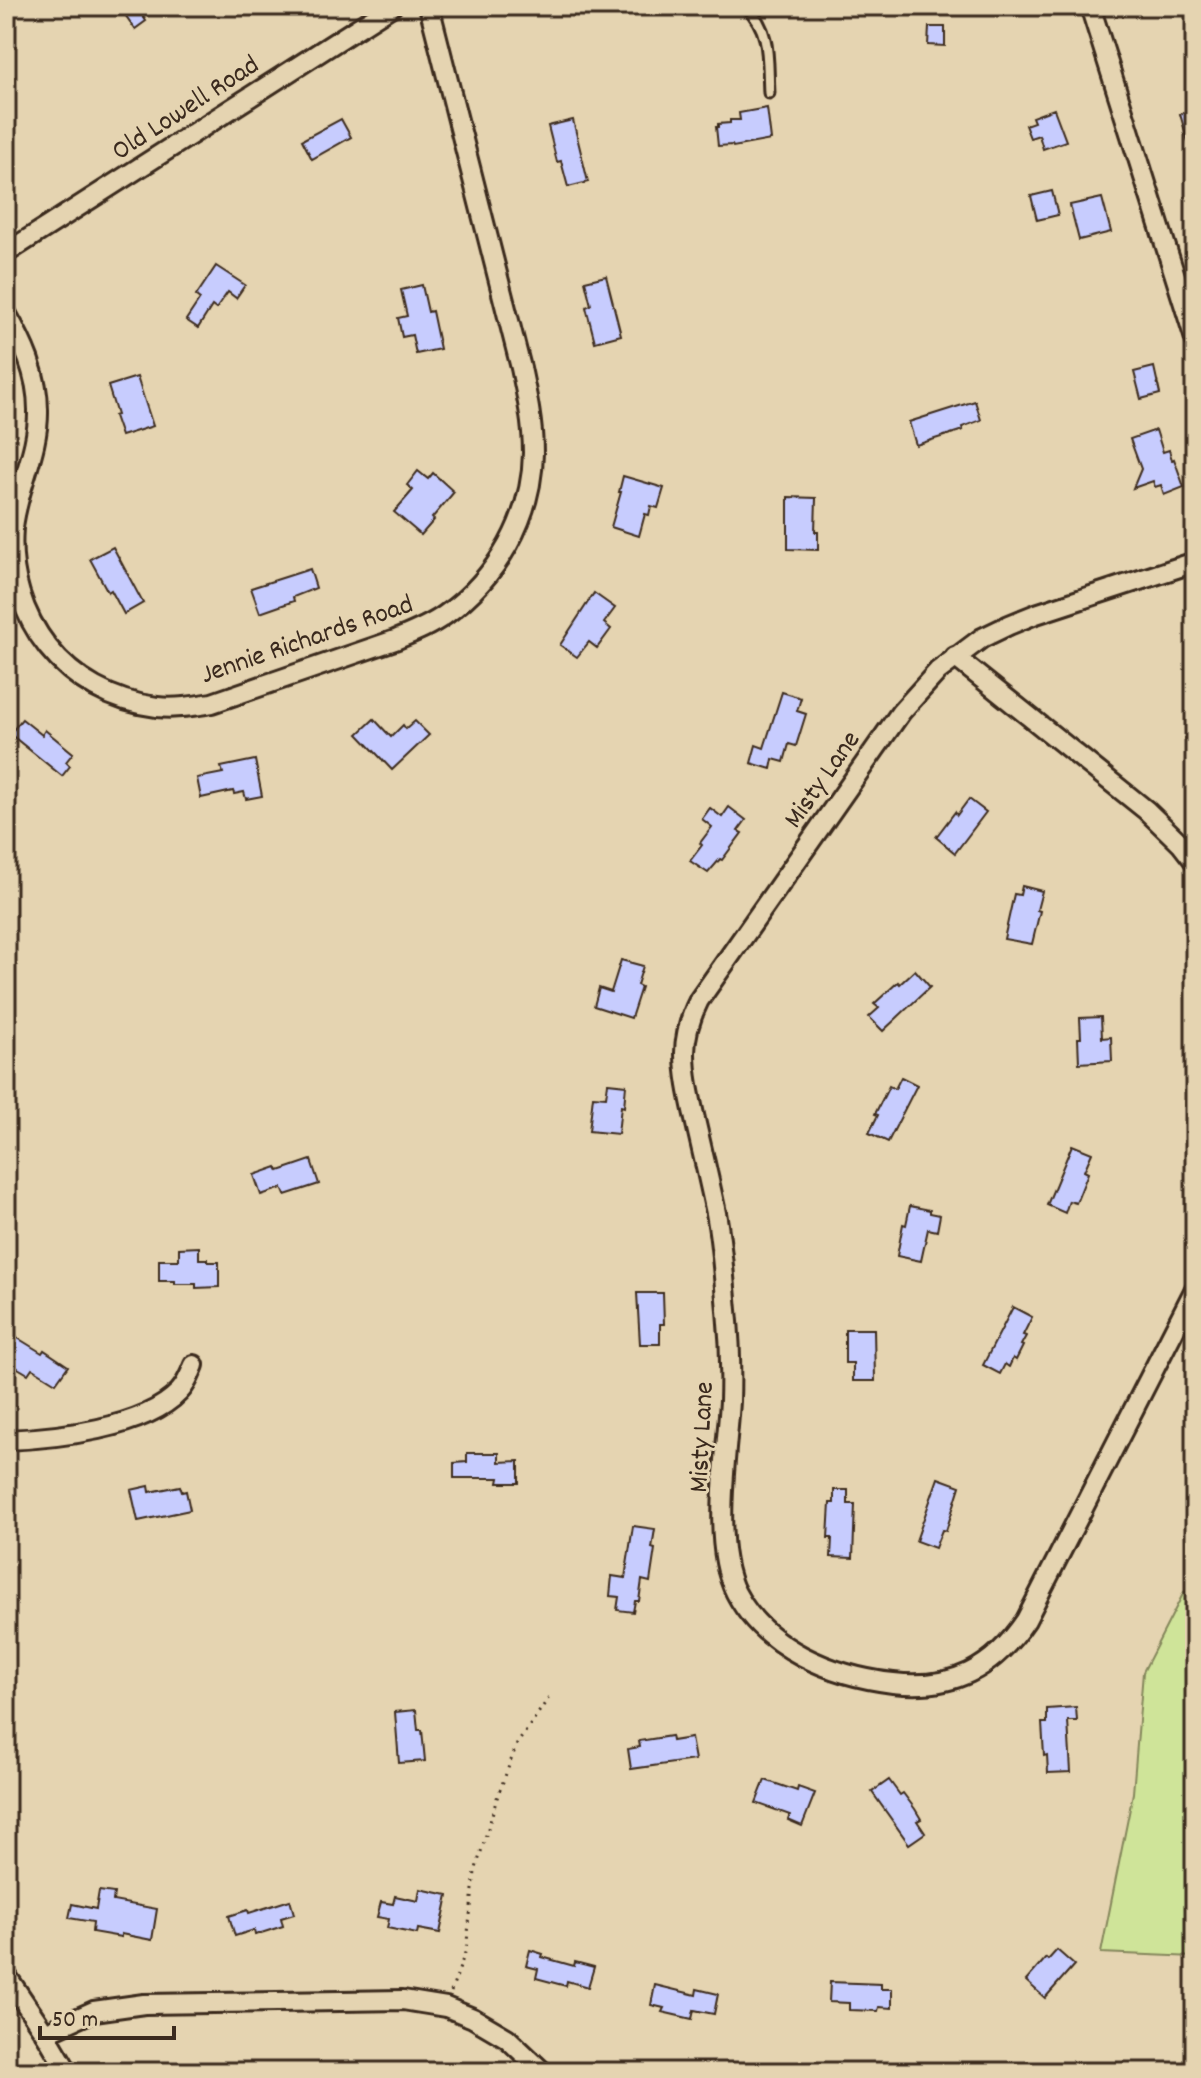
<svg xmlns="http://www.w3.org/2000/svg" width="1201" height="2078" font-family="Dekko,sans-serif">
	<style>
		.green { fill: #cfe499; stroke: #85875c; stroke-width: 2 }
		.building { fill: #c7ccfe; stroke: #3b2a1e; stroke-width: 2 }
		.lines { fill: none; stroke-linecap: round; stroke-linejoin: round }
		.lane-casing { stroke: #3b2a1e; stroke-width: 15 }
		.street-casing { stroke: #3b2a1e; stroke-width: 24 }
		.path { stroke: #3b2a1e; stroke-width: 3; stroke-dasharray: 2 6; stroke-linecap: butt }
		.lane { stroke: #e5d4b1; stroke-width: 9 }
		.street { stroke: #e5d4b1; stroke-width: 18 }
		.labels { text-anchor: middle; stroke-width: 6; stroke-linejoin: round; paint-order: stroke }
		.street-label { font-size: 28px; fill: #3b2a1e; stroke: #e5d4b1 }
	</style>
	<rect width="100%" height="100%" fill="#e5d4b1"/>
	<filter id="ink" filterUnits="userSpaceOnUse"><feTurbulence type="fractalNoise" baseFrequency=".0125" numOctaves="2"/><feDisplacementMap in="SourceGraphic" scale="16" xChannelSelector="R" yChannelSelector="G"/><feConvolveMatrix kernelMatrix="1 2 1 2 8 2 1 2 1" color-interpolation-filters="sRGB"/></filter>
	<g filter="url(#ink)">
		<!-- green -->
		<path class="green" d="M1195,1590v367l-94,-4 32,-160 10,-121 41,-80z"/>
		<!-- building -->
		<g class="building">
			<path d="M119,6h17l10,15 -11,8z"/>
			<path d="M929,27h16v19l-17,-1z"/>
			<path d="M767,108l4,32 -38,7 -1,-2 -14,1 -2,-19h2v-3l12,-1v-3h10l-1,-7z"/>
			<path d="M1054,109l12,32 -23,8 -4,-14 -9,3 -5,-13 9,-3 -2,-5z"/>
			<path d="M1195,109v43h-4l-11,-38z"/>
			<path d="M341,119l10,18 -39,22 -10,-19z"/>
			<path d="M573,120l15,62 -20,5 -7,-26 -4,1 -9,-36z"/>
			<path d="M1052,191l6,24 -21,5 -6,-24z"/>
			<path d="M1102,198l9,34 -32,8 -9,-35z"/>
			<path d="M216,266l29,19 -9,13 -8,-6 -12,17 -4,-3 -14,22 -12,-8 14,-21 -4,-3z"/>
			<path d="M606,276l15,59 -26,7 -9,-35 5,-2 -6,-24z"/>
			<path d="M422,285l6,27 4,-1 8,38 -24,5 -4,-19 -10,2 -4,-19 9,-2 -6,-26z"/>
			<path d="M1154,367l6,27 -19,5 -7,-27z"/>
			<path d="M137,377l16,49 -32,10 -7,-20 3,-1 -9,-29z"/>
			<path d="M975,401l6,19 -19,7 1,3 -47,15 -7,-23z"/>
			<path d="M1156,430l7,22 6,-2 3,10 2,-1 10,28 -20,8 -3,-10 -6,2 -2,-6 -20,7 8,-19 -11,-30z"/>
			<path d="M418,471l10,8 5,-6 21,19 -22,26 2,2 -13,15 -27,-23 19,-22 -6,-5z"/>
			<path d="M623,476l41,12 -6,20 -7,-2 -2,9 -4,-1 -6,22 -28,-9 10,-35h-2z"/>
			<path d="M788,497l28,1 -1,34h3v18l-30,-1z"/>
			<path d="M113,547l30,56 -19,11 -13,-24 -3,2 -18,-33z"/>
			<path d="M310,569l6,19 -23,9 1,4 -34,12 -9,-25z"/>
			<path d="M594,593l21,15 -11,15 7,6 -14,19 -8,-6 -12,15 -17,-12z"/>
			<path d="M782,692l19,6 -4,13 9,3 -10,32 -7,-2 -5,18 -11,-3 -2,10 -20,-6 5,-18 8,3z"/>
			<path d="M22,719l20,16 3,-5 28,23 -7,9 4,4 -8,10 -52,-42z"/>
			<path d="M374,719l17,18 12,-12 3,4 9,-8 14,14 -37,35 -34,-36z"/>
			<path d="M255,760l7,36 -16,3 -2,-7 -10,2 -1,-3 -32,7 -4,-20 26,-5 -2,-6z"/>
			<path d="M969,799l17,13 -31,41 -19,-16 19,-25 2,3z"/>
			<path d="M729,807l17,13 -8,11 4,2 -20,27 -2,-1 -12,14 -18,-12 12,-16 -2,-2 12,-16 -10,-8 8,-11 12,9z"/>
			<path d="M1022,886l20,5 -5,19 3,1 -8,33 -28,-5 10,-45 6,1z"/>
			<path d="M621,960l22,6 -6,19 4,2 -10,31 -37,-12 5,-18 12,4z"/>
			<path d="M915,970l15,17 -47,44 -14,-14 10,-9 -5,-4 24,-22 2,2z"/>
			<path d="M1101,1017l1,21 9,-1 1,24 -33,2 -1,-25h3l-1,-20z"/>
			<path d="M901,1077l16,8 -29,57 -19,-9 9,-18 -3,-1 14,-28 6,3z"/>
			<path d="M608,1083l18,2 -2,22 -3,-1 -3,28 -29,-3 4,-35 13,1z"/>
			<path d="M1072,1145l20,8 -8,18 4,2 -12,30 -7,-2 -4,12 -18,-8z"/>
			<path d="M311,1160l8,24 -34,11 -3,-7 -21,7 -7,-20 23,-8 2,4z"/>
			<path d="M910,1206l20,4v3l10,2 -3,16 -9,-2 -7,32 -24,-5 6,-32 3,1z"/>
			<path d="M199,1247v12h9v3h11v25l-23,1v-4h-21v-3h-16v-21h20v-12z"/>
			<path d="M637,1293h26l1,31h-4v20h-20z"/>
			<path d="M1013,1307l19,10 -9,18 3,1 -5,9 2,1 -7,14 -3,-2 -4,9 -4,-3 -5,10 -17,-9z"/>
			<path d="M845,1329h29l1,52h-22v-18h-8z"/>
			<path d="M16,1337l26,16 2,-3 24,16 -12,17 -24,-15 -4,6 -22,-13v-7z"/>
			<path d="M467,1453h32v9l20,-1v22h-21l1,-5h-45v-15l13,-1z"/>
			<path d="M938,1478l22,8 -14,45 -4,-1 -7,18 -19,-7z"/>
			<path d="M149,1486l1,6 30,-6 2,6 4,-1 4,19 -52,11 -7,-31z"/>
			<path d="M834,1490h14v14h7l-2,54 -22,-1 1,-19h-4l2,-35h4z"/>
			<path d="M633,1526l22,3 -3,19 3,1 -5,33 -8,-2 -3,21h-4l-2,11 -16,-2 2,-13 -9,-1 2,-20 13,2z"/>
			<path d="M1076,1707l1,14h-9l3,51 -23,1 -1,-18 -3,1 -2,-33h5v-14z"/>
			<path d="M416,1710l2,20h4l3,31 -26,2 -4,-51z"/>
			<path d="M671,1736l1,5 19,-3 4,22 -64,9 -3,-20 12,-2 -1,-6z"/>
			<path d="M765,1780l32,11 1,-4 17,6 -13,33 -14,-6 2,-5 -34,-12z"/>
			<path d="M889,1780l11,15 3,-2 12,16 6,10 -4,2 8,12 -16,11 -37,-52z"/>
			<path d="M420,1889l28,6 -8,38 -22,-4 -1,5 -30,-6 2,-9 -12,-2 4,-15 12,2 2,-8 23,5z"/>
			<path d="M99,1891l15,2 -1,8 44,8 -5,31 -31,-6v3l-29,-5 1,-10 -24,-4 3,-14 24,5z"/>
			<path d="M290,1900l4,14 -13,4 2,8 -28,9 -1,-5 -19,6 -6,-20 19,-6 1,3z"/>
			<path d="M530,1950l13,4 -1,3 32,9 1,-4 19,5 -6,20 -21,-6 -1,5 -30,-8 2,-9 -12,-3z"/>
			<path d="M1057,1950l17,15 -29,33 -19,-17 20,-23 2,2z"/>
			<path d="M830,1982l51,2v5h11v19l-13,-1 -1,4 -29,-1v-7l-20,-1z"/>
			<path d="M655,1985l41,10 1,-6 21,5 -4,20 -20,-4 -2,9 -30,-7 2,-4 -13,-3z"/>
		</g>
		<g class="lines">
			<defs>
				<path id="lane" d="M746,6c26,26 21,53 23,87"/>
				<g id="street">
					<path d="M1090,6l105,333"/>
					<path d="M6,253l386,-247"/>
					<path d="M6,313c17,30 32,61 32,97 1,41 -21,78 -25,118 -7,91 53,168 144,179 19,2 37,-1 55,-4l183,-63c17,-7 35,-14 50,-25 52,-37 87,-97 88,-162 0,-29 -6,-57 -12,-85l-92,-362"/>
					<path d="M1195,562l-159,52 -27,11 -27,13 -44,33 -37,41 -202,288c-8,16 -14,35 -14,53 0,24 6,48 11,71 7,30 14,60 20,89 6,32 8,65 11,97 3,30 4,60 3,91 -3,53 -19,144 6,192 29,56 97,83 157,90 60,7 100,-14 133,-63l169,-331"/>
					<path d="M955,657l191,153 35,34 14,18"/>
					<path d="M6,1440c49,-2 138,-11 173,-48 7,-7 11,-17 15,-27"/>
					<path d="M6,1975l39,58 23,39"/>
					<path d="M45,2033l49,-22 50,-7 259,-4 43,7 27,11 34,20 36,34"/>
				</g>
			</defs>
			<!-- lane casing -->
			<use href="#lane" class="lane-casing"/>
			<!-- street casing -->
			<use href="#street" class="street-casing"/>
			<!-- path -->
			<path class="path" d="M451,1992l15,-42 9,-78 22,-74 20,-54 33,-48"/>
			<!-- lane -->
			<use href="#lane" class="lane"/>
			<!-- street -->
			<use href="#street" class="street"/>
		</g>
	</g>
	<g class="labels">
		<!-- street labels -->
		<g class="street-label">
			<text transform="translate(184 106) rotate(-33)" y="10">Old Lowell Road</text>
			<text transform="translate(306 637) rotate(-19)" y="10">Jennie Richards Road</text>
			<text transform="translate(820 778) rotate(-55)" y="10">Misty Lane</text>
			<text transform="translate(699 1437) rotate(-87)" y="10">Misty Lane</text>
		</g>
	</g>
	<!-- margin -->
	<rect width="1201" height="2078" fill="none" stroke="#e5d4b1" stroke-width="32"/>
	<rect x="16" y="16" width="1169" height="2046" fill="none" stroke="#3b2a1e" stroke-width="3" filter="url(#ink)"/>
	<!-- scale -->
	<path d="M40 2026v12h134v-12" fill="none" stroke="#3b2a1e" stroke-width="4"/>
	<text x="52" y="2026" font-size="24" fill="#3b2a1e" stroke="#e5d4b1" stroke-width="6" paint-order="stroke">50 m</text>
</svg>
